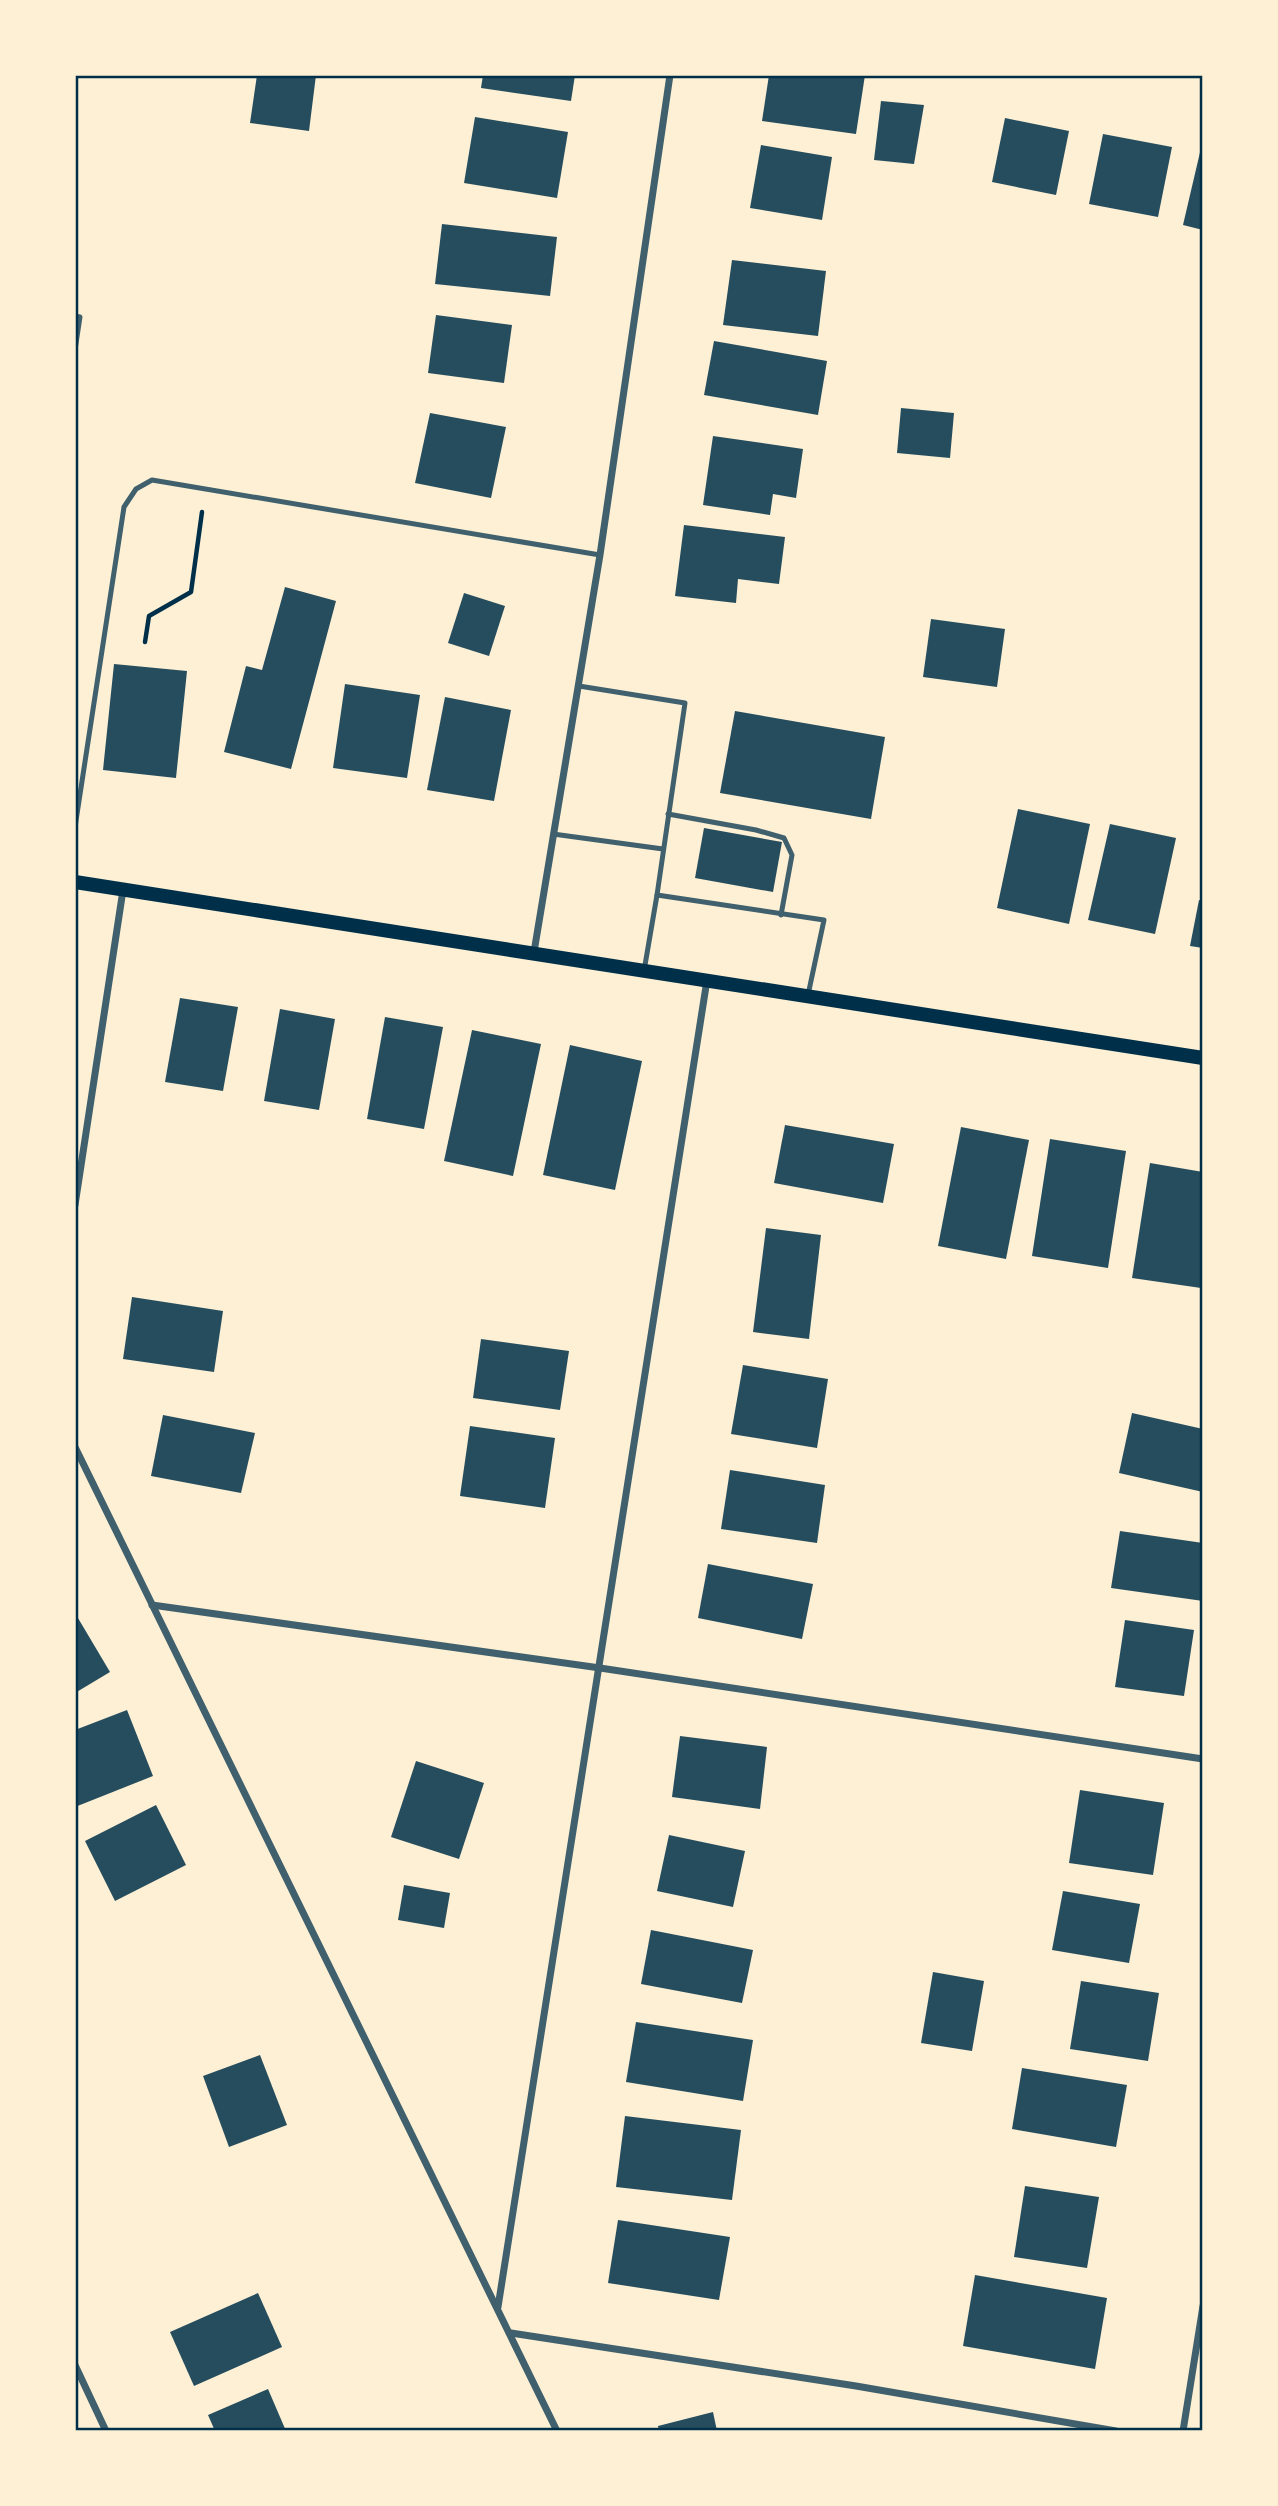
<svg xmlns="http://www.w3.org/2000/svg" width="1278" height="2506" font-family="Arial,sans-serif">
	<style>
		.building { fill: #264d5e }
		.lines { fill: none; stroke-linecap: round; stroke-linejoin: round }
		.path { stroke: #003049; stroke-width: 4.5 }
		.service { stroke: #3f606c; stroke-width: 5 }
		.minor { stroke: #3f606c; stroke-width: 7 }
		.secondary { stroke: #003049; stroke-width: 14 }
		.neatline { fill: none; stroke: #003049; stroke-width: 2.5 }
	</style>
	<rect width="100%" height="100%" fill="#fdf0d5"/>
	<!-- building -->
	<g class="building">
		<path d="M257,75h59l-7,56 -59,-8z"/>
		<path d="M483,75h92l-4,26 -90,-13z"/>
		<path d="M769,75h96l-9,59 -94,-13z"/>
		<path d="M881,101l43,4 -10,59 -40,-4z"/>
		<path d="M475,117l93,15 -11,66 -93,-15z"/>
		<path d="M1005,118l64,13 -13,64 -64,-13z"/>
		<path d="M1103,134l69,13 -14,70 -69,-13z"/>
		<path d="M761,145l71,12 -10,63 -72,-12z"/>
		<path d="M1201,148l2,1v81l-20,-5z"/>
		<path d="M442,224l115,13 -7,59 -115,-12z"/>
		<path d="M732,260l94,11 -8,65 -95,-11z"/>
		<path d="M436,315l76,10 -8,58 -76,-10z"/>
		<path d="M714,341l113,20 -9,54 -114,-20z"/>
		<path d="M901,408l53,5 -4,45 -53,-5z"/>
		<path d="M430,413l76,14 -15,71 -76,-15z"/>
		<path d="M713,436l90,13 -7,49 -23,-4 -3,21 -67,-10z"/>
		<path d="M684,525l101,12 -6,47 -41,-5 -2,24 -61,-7z"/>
		<path d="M285,587l51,14 -45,168 -67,-17 22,-86 16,4z"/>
		<path d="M464,593l41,13 -16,50 -41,-13z"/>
		<path d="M931,619l74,10 -8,58 -74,-10z"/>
		<path d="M114,664l73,7 -11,107 -73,-8z"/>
		<path d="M345,684l75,11 -13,83 -74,-10z"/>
		<path d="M445,697l66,13 -17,91 -67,-11z"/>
		<path d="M735,711l150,26 -14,82 -151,-26z"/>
		<path d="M1018,809l72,15 -21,100 -72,-16z"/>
		<path d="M1110,824l66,14 -21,96 -67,-14z"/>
		<path d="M704,828l78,14 -9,50 -78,-14z"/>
		<path d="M1199,900l4,1v47l-13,-2z"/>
		<path d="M180,998l58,9 -15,84 -58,-9z"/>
		<path d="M280,1009l55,10 -16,91 -55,-9z"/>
		<path d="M385,1017l58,10 -19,102 -57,-10z"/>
		<path d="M472,1030l69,14 -28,132 -69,-15z"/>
		<path d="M570,1045l72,16 -27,129 -72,-15z"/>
		<path d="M785,1125l109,19 -11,59 -109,-20z"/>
		<path d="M961,1127l68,13 -23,119 -68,-13z"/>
		<path d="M1050,1139l76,12 -18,117 -76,-12z"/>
		<path d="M1150,1163l53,9 -2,116 -69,-10z"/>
		<path d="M766,1228l55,7 -12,104 -56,-7z"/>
		<path d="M132,1297l91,14 -9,61 -91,-13z"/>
		<path d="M481,1339l88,12 -9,59 -87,-12z"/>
		<path d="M743,1365l85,14 -11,69 -86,-14z"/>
		<path d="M1132,1413l71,16v63l-84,-19z"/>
		<path d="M163,1415l92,18 -14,60 -90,-17z"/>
		<path d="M470,1426l85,12 -10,70 -85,-12z"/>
		<path d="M730,1470l95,15 -8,58 -96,-14z"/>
		<path d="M1120,1531l83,12v58l-92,-13z"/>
		<path d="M708,1564l105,20 -11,55 -104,-21z"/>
		<path d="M75,1613l35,59 -35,21z"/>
		<path d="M1125,1620l69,10 -10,66 -69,-9z"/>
		<path d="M127,1710l26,66 -78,31v-77z"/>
		<path d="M680,1736l87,11 -7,62 -88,-12z"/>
		<path d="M416,1761l68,22 -25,76 -68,-22z"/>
		<path d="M1080,1790l84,13 -11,72 -84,-12z"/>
		<path d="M156,1805l30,60 -71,36 -30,-60z"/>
		<path d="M669,1835l76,16 -12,56 -76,-16z"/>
		<path d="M404,1885l46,8 -6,35 -46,-8z"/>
		<path d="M1063,1891l77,13 -11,59 -77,-13z"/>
		<path d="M651,1930l102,20 -11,53 -101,-19z"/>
		<path d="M933,1972l51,9 -12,70 -51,-8z"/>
		<path d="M1081,1981l78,12 -11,68 -78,-12z"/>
		<path d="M636,2022l117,18 -10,61 -117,-19z"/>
		<path d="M260,2055l27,70 -58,22 -26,-71z"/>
		<path d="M1022,2068l105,17 -11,62 -104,-18z"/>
		<path d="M625,2116l116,14 -9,70 -116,-13z"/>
		<path d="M1025,2186l74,11 -12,71 -73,-11z"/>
		<path d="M618,2220l112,17 -11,63 -111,-17z"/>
		<path d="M975,2275l132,23 -12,71 -132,-23z"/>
		<path d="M258,2293l24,54 -88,39 -24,-54z"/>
		<path d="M268,2389l18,42h-71l-7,-16z"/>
		<path d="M713,2412l4,19h-58l-1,-5z"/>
	</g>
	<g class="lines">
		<!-- path -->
		<path class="path" d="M145,642l4,-26 42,-24 11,-80"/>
		<!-- service -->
		<g class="service">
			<path d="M75,316l5,1 -5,33"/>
			<path d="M579,686l106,17 -28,192 167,25 -16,75"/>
			<path d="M668,814l88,16 28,8 8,17 -11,60"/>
			<path d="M75,827l49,-320 12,-18 16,-9 448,75"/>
			<path d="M553,834l110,15"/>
			<path d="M644,971l13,-76"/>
		</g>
		<!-- minor -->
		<g class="minor">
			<path d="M534,952l66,-397 70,-480"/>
			<path d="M75,1205l48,-315"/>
			<path d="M75,1447l482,984"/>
			<path d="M152,1605l448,63 603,91"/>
			<path d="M498,2307l209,-1327"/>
			<path d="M511,2333l345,53 260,45"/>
			<path d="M75,2365l31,66"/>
			<path d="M1183,2431l20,-125"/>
		</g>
		<!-- secondary -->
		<path class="secondary" d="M75,882l1128,176"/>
	</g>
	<!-- border -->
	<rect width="1278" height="2506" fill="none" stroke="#fdf0d5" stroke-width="154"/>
	<rect x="77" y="77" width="1124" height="2352" class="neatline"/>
</svg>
